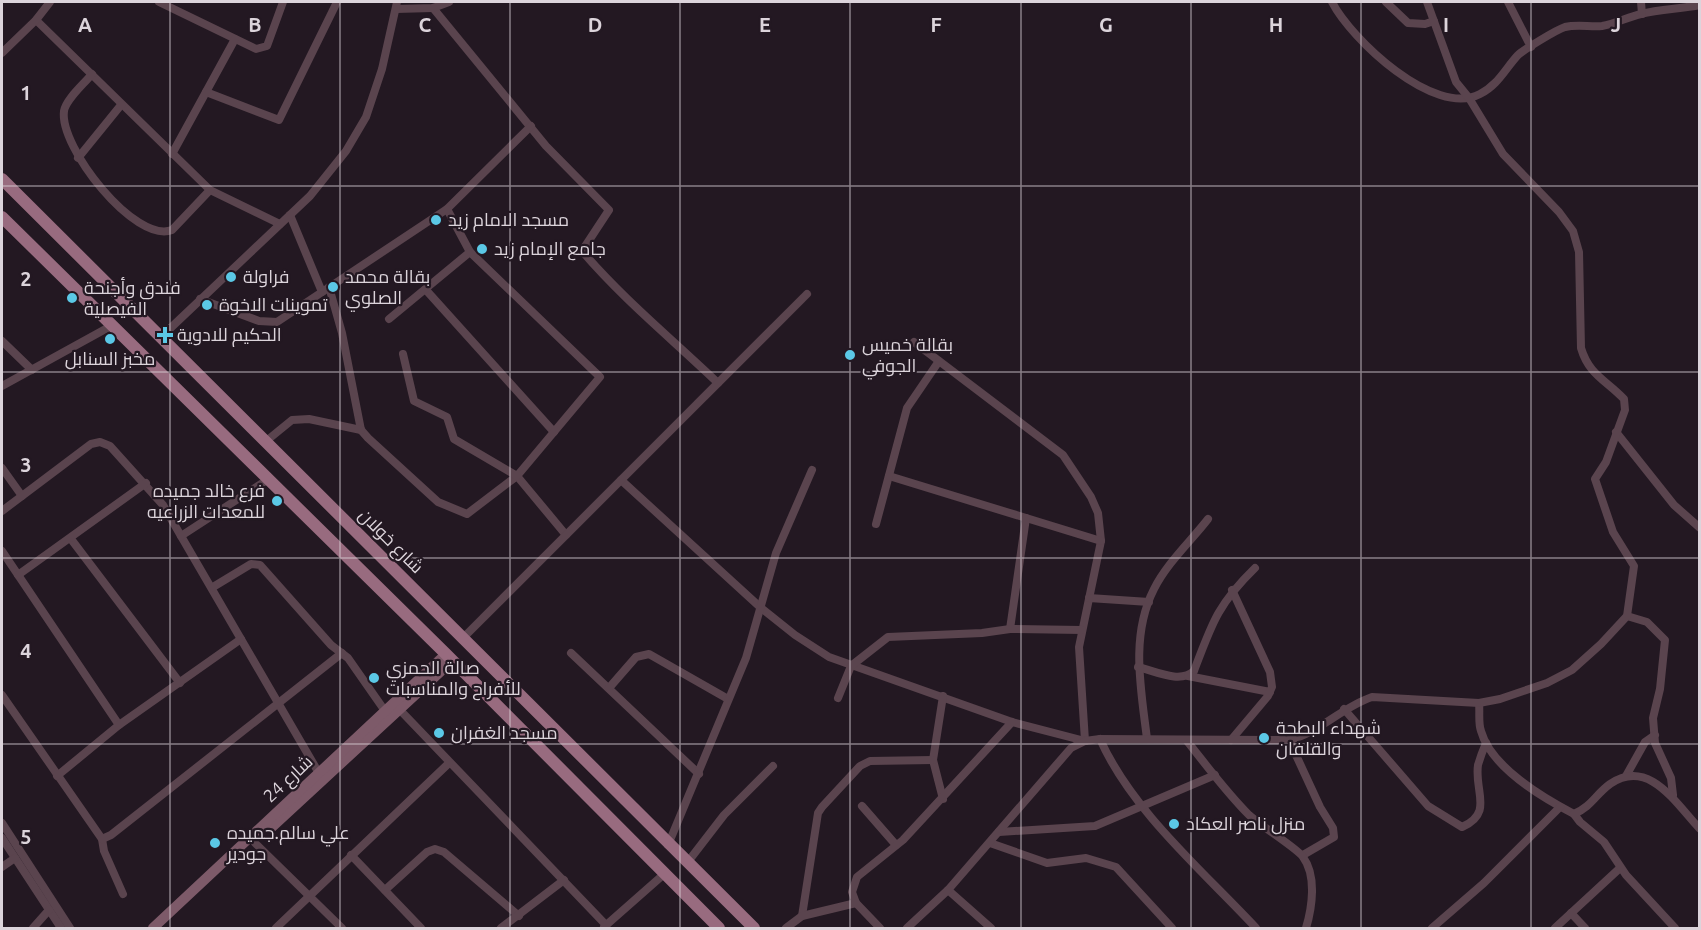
<svg xmlns="http://www.w3.org/2000/svg" width="1701" height="930" font-family="Ubuntu,Cairo,sans-serif">
	<style>
		.lines { fill: none; stroke-linecap: round; stroke-linejoin: round }
		.street { stroke: #5a444e; stroke-width: 8 }
		.secondary { stroke: #7d5a69; stroke-width: 10 }
		.primary { stroke: #986b7f; stroke-width: 12 }
		.grid { fill: none; stroke: #dcd4db; stroke-width: 1.5; stroke-opacity: 0.55 }
		.poi-dot { fill: #5bc8e6; stroke: #231822; stroke-width: 2 }
		.labels { text-anchor: middle; stroke-width: 4.5; stroke-linejoin: round; paint-order: stroke }
		.poi-label { font-size: 18px; fill: #dcd4db; stroke: #231822; text-anchor: start }
		.street-label { font-size: 18px; fill: #dcd4db; stroke: #231822 }
		.grid-label { font-size: 20px; text-anchor: middle; font-weight: bold; fill: #dcd4db; stroke: #231822; stroke-width: 4.5; stroke-linejoin: round; paint-order: stroke }
	</style>
	<rect width="100%" height="100%" fill="#231822"/>
	<g class="lines">
		<!-- street -->
		<g class="street">
			<path d="M159,2l97,47 11,-3 16,-44"/>
			<path d="M1332,2c19,37 102,116 148,92 18,-9 25,-25 38,-39 7,-6 38,-25 47,-28 12,-3 25,0 37,-1 13,-2 26,-9 39,-12 19,-5 39,-5 59,-9"/>
			<path d="M1386,2l22,21 17,1 9,-3"/>
			<path d="M1508,2l23,45"/>
			<path d="M1641,2l1,12"/>
			<path d="M433,8l113,138 63,64 -27,41c41,48 90,88 136,132"/>
			<path d="M396,9l37,-1 16,-6"/>
			<path d="M36,20l174,170 70,34"/>
			<path d="M2,53l34,-33 14,-18"/>
			<path d="M92,74c-8,10 -26,25 -28,37 -5,36 71,133 108,119l38,-40"/>
			<path d="M206,92l73,28 58,-118"/>
			<path d="M172,154l63,-115"/>
			<path d="M78,158l43,-53"/>
			<path d="M290,215l32,77"/>
			<path d="M470,252l-23,-43 84,-83"/>
			<path d="M329,287l13,46 19,97 7,8 70,64 29,12 50,-38 49,59"/>
			<path d="M426,290l128,142"/>
			<path d="M200,299l59,22 18,1 170,-113"/>
			<path d="M389,319l81,-67 130,125 -83,99 -63,-37 -7,-22 -33,-16 -11,-47"/>
			<path d="M160,338l150,-142 36,-45 20,-34 16,-48 15,-67"/>
			<path d="M2,341l30,29"/>
			<path d="M914,342l149,113 28,42 7,16 3,28 -22,106 6,94"/>
			<path d="M2,386l109,-60"/>
			<path d="M1616,432l58,73 26,23"/>
			<path d="M265,442l27,-22 17,-1 52,11"/>
			<path d="M2,468l20,28"/>
			<path d="M889,476l212,65"/>
			<path d="M621,480l139,127 35,28 34,22 183,65 73,19"/>
			<path d="M2,511l89,-67 9,-2 10,4 53,59 157,270"/>
			<path d="M876,524l31,-116 32,-47"/>
			<path d="M181,536l86,-56"/>
			<path d="M71,539l109,144"/>
			<path d="M2,551l117,174"/>
			<path d="M18,575l128,-92"/>
			<path d="M213,587l38,-23 9,1 71,80 17,13 37,53"/>
			<path d="M1089,598l60,4"/>
			<path d="M1627,616l20,6 18,18 -5,49 -7,29 2,25 16,35 2,17"/>
			<path d="M1010,629l16,-111"/>
			<path d="M463,638l344,-344"/>
			<path d="M571,653l128,121"/>
			<path d="M1138,667c17,4 42,17 56,4 18,-48 24,-67 61,-103"/>
			<path d="M1188,676l82,16"/>
			<path d="M609,688l27,-31 13,-3 79,45"/>
			<path d="M2,695l100,144 2,12 19,43"/>
			<path d="M838,698l13,-32 37,-29 94,-4 28,-4 72,1"/>
			<path d="M1479,703c1,9 -1,20 2,28 10,36 62,67 93,83"/>
			<path d="M399,709l207,216"/>
			<path d="M1344,709l84,97 34,21c32,-14 12,-36 16,-62 2,-7 5,-15 8,-22"/>
			<path d="M1100,739c32,72 103,132 156,189"/>
			<path d="M1147,739c-6,-50 -17,-103 7,-150 13,-26 37,-48 54,-70"/>
			<path d="M1231,740l37,-44 4,-9 -2,-15 -38,-82"/>
			<path d="M1289,740l31,67 13,21 1,9 -31,18"/>
			<path d="M1187,741c20,25 39,51 62,74 12,11 49,34 54,42 14,19 9,51 3,71"/>
			<path d="M57,776l62,-51 122,-86"/>
			<path d="M1626,776l19,-34 10,-7"/>
			<path d="M943,799l-10,-39 10,-64"/>
			<path d="M862,806l34,39"/>
			<path d="M2,823l68,105"/>
			<path d="M999,832l96,-6 120,-51"/>
			<path d="M2,838l59,90"/>
			<path d="M102,839l9,-4 231,-182"/>
			<path d="M255,843l87,85"/>
			<path d="M990,843l57,20 39,-5 30,9 56,61"/>
			<path d="M668,845l78,-187 30,-105 36,-83"/>
			<path d="M351,855l70,73"/>
			<path d="M687,863l37,-48 49,-49"/>
			<path d="M2,867l13,-9"/>
			<path d="M385,890l42,-38 8,-3 9,3 75,64"/>
			<path d="M948,890l43,38"/>
			<path d="M1571,913l14,15"/>
			<path d="M802,916l16,-103 4,-6 38,-41 10,-5 63,-1"/>
			<path d="M604,927l59,-52"/>
			<path d="M33,928l16,-18"/>
			<path d="M276,928l173,-165"/>
			<path d="M501,928l63,-48"/>
			<path d="M786,928l16,-12 54,-13"/>
			<path d="M880,928l-24,-25 -4,-11 5,-15 46,-37 109,-118"/>
			<path d="M907,928l41,-38 123,-142 14,-7 15,-2 189,1c30,-7 53,-33 83,-43l107,6 21,-4 47,-16 25,-13 29,-26 26,-28 7,-50 -21,-34 -18,-53 11,-17 19,-52 -1,-11c-18,-19 -35,-24 -43,-51l-2,-96 -6,-21 -14,-19 -56,-58 -34,-56 -13,-16 -29,-80"/>
			<path d="M1432,928l52,-45 76,-76"/>
			<path d="M1555,928l65,-60"/>
			<path d="M1675,928l-49,-53 -22,-33 -24,-20 -6,-8c18,-8 21,-19 36,-30 39,-27 66,20 90,45"/>
		</g>
		<!-- secondary -->
		<g class="secondary">
			<path d="M271,828l181,-167"/>
			<path d="M153,928l293,-274"/>
		</g>
		<!-- primary -->
		<g class="primary">
			<path d="M2,179l752,749"/>
			<path d="M2,217l444,437 273,274"/>
		</g>
	</g>
	<!-- grid -->
	<path class="grid" d="M170,2v926M340,2v926M510,2v926M680,2v926M850,2v926M1021,2v926M1191,2v926M1361,2v926M1531,2v926M2,186h1698M2,372h1698M2,558h1698M2,744h1698"/>
	<!-- markers -->
	<g class="poi-dot">
		<circle cx="436" cy="220" r="6"/>
		<circle cx="482" cy="249" r="6"/>
		<circle cx="231" cy="277" r="6"/>
		<circle cx="333" cy="287" r="6"/>
		<circle cx="72" cy="298" r="6"/>
		<circle cx="207" cy="305" r="6"/>
		<path d="M162 326h6v6h6v6h-6v6h-6v-6h-6v-6h6z"/>
		<circle cx="110" cy="339" r="6"/>
		<circle cx="850" cy="355" r="6"/>
		<circle cx="277" cy="501" r="6"/>
		<circle cx="374" cy="678" r="6"/>
		<circle cx="439" cy="733" r="6"/>
		<circle cx="1264" cy="738" r="6"/>
		<circle cx="1174" cy="824" r="6"/>
		<circle cx="215" cy="843" r="6"/>
	</g>
	<g class="labels">
		<!-- poi labels -->
		<g class="poi-label">
			<text x="448" y="226">مسجد الامام زيد</text>
			<text x="494" y="255">جامع الإمام زيد</text>
			<text x="243" y="283">فراولة</text>
			<text x="345" y="283">بقالة محمد<tspan x="345" dy="21">الصلوي</tspan></text>
			<text x="84" y="294">فندق وأجنحة<tspan x="84" dy="21">الفيصلية</tspan></text>
			<text x="219" y="311">تموينات الاخوة</text>
			<text x="177" y="341">الحكيم للادوية</text>
			<text x="862" y="351">بقالة خميس<tspan x="862" dy="21">الجوفي</tspan></text>
			<text x="110" y="365" text-anchor="middle">مخبز السنابل</text>
			<text x="265" y="497" text-anchor="end">فرع خالد جميده<tspan x="265" dy="21">للمعدات الزراعيه</tspan></text>
			<text x="386" y="674">صالة الحمزي<tspan x="386" dy="21">للأفراح والمناسبات</tspan></text>
			<text x="1276" y="734">شهداء البطحة<tspan x="1276" dy="21">والقلفان</tspan></text>
			<text x="451" y="739">مسجد الغفران</text>
			<text x="1186" y="830">منزل ناصر العكاد</text>
			<text x="227" y="839">علي سالم.جميده<tspan x="227" dy="21">جودير</tspan></text>
		</g>
		<!-- street labels -->
		<g class="street-label">
			<text transform="translate(391 541) rotate(45)" y="6">شارع خولان</text>
			<text transform="translate(288 779) rotate(-43)" y="6">شارع 24</text>
		</g>
	</g>
	<g class="grid-label">
		<text x="85" y="32">A</text>
		<text x="255" y="32">B</text>
		<text x="425" y="32">C</text>
		<text x="595" y="32">D</text>
		<text x="765" y="32">E</text>
		<text x="936" y="32">F</text>
		<text x="1106" y="32">G</text>
		<text x="1276" y="32">H</text>
		<text x="1446" y="32">I</text>
		<text x="1616" y="32">J</text>
		<text x="26" y="100">1</text>
		<text x="26" y="286">2</text>
		<text x="26" y="472">3</text>
		<text x="26" y="658">4</text>
		<text x="26" y="844">5</text>
	</g>
	<!-- border -->
	<rect width="1701" height="930" fill="none" stroke="#dcd4db" stroke-width="6"/>
</svg>
